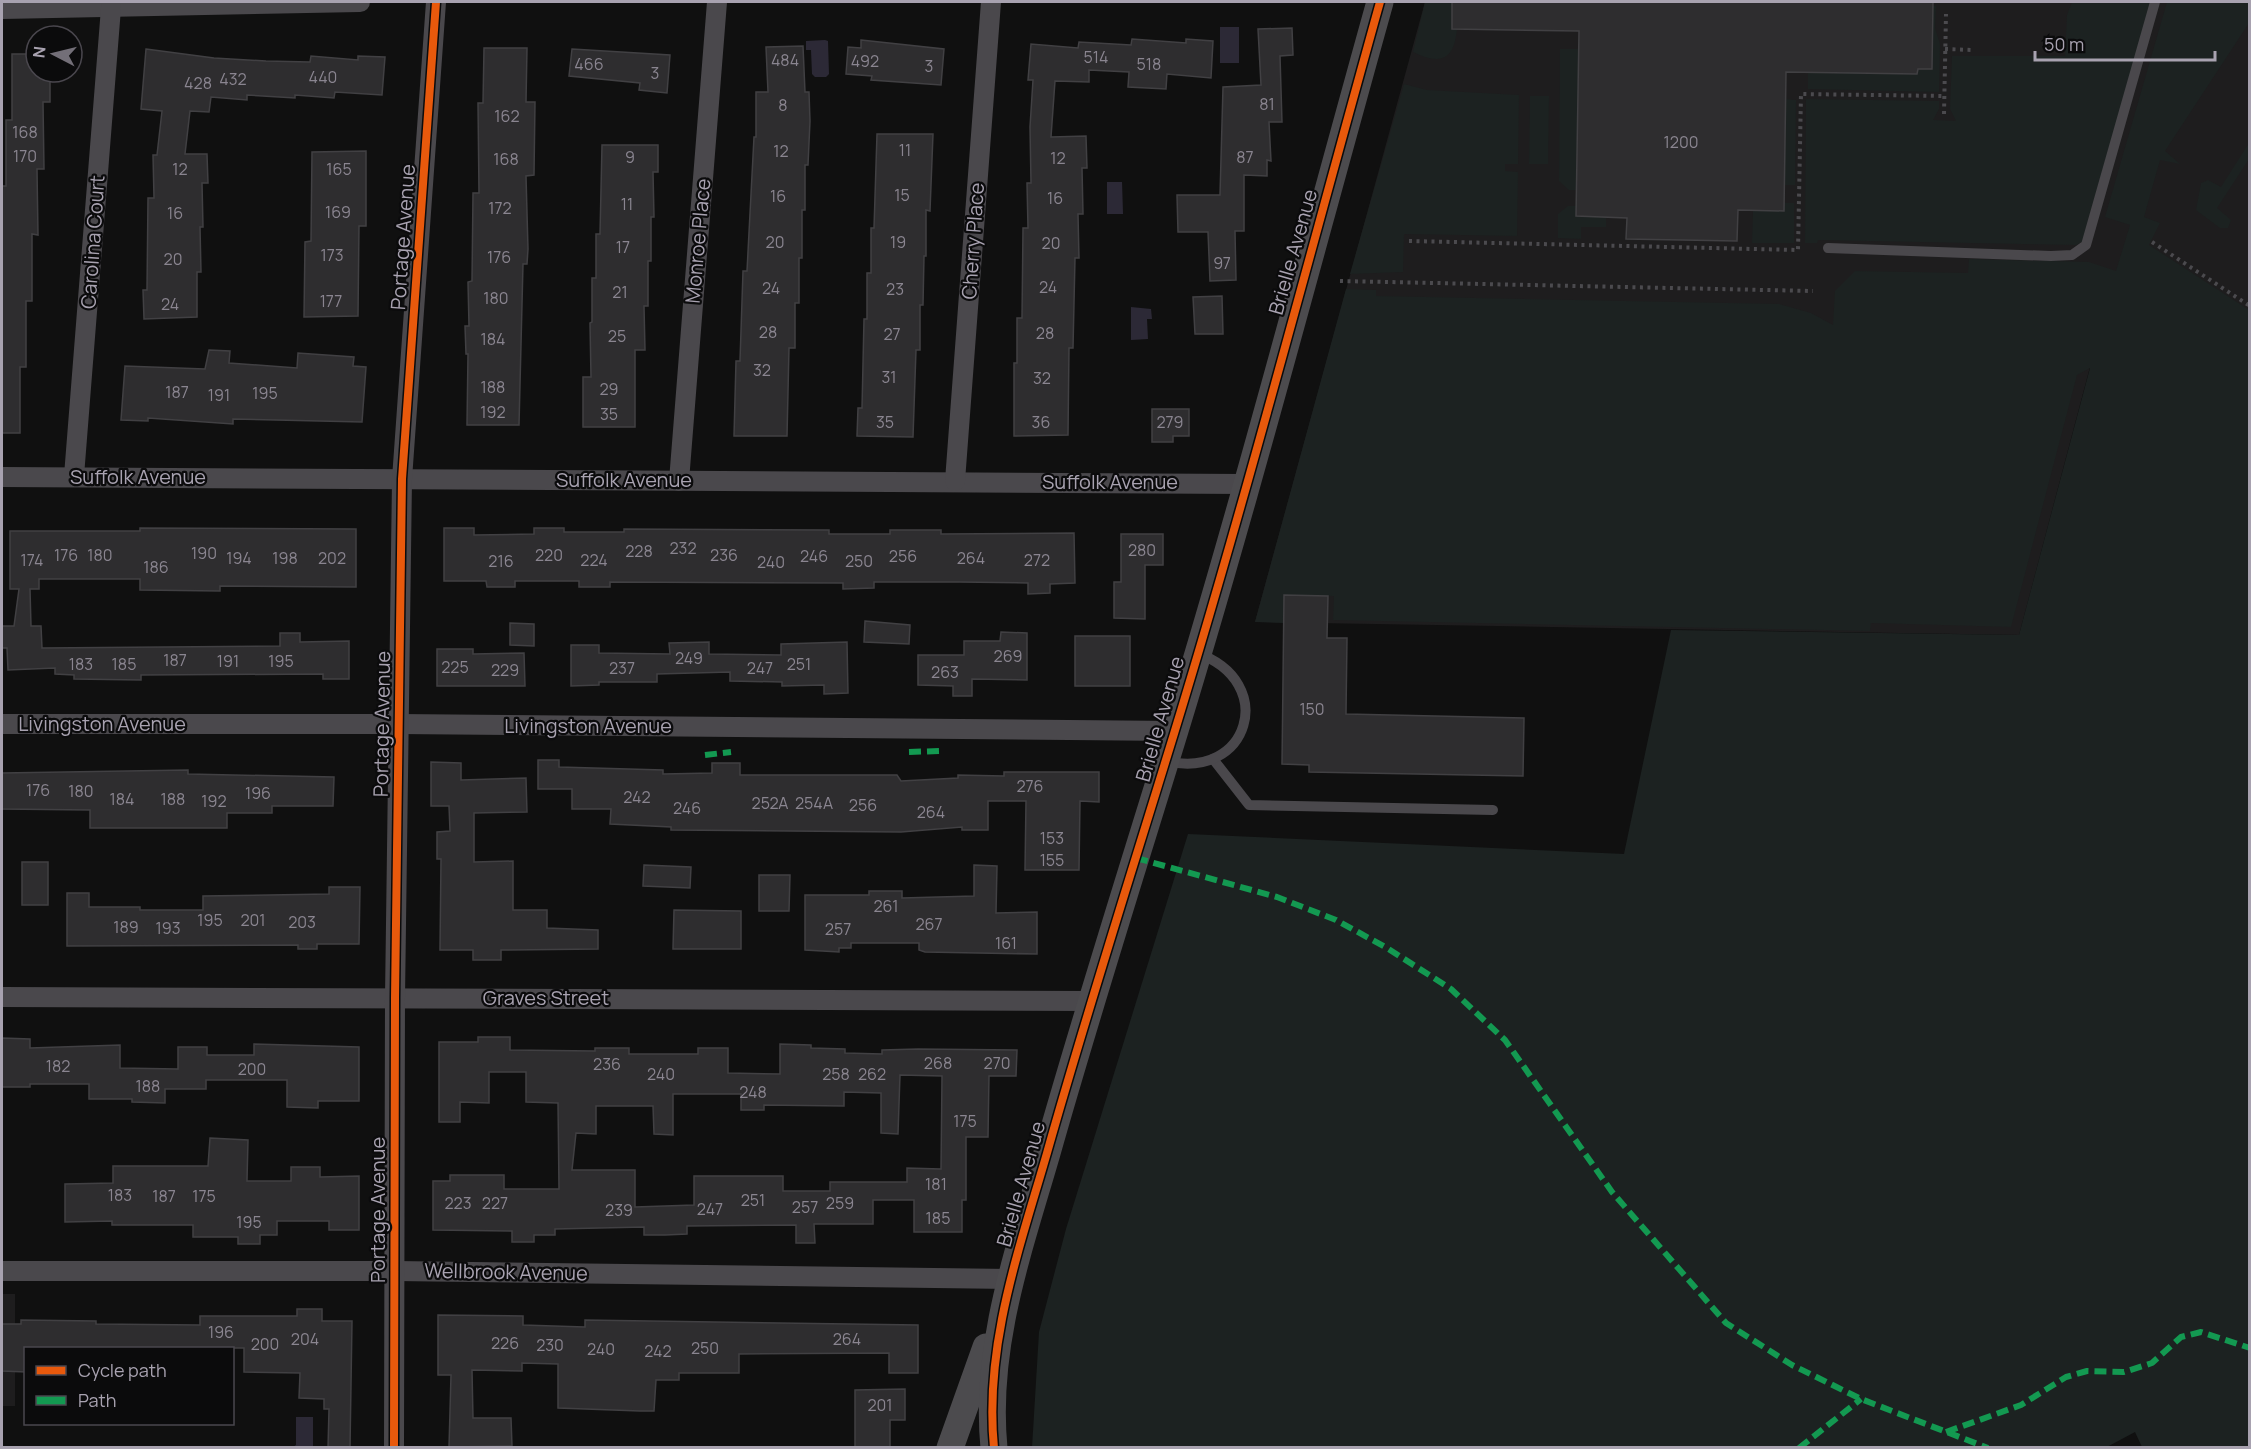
<svg xmlns="http://www.w3.org/2000/svg" width="2251" height="1449" font-family="Manrope,sans-serif">
	<style>
		.built { fill: #1e1d1e }
		.green { fill: #1c2221 }
		.water { fill: #2c2936 }
		.building { fill: #2e2d2f; stroke: #414043; stroke-width: 1.5; fill-rule: evenodd }
		.lines { fill: none; stroke-linecap: round; stroke-linejoin: round }
		.path { stroke: #4b4a4e; stroke-width: 4; stroke-dasharray: 3 4.5; stroke-linecap: butt }
		.lane { stroke: #4a484c; stroke-width: 10 }
		.street { stroke: #4a484c; stroke-width: 20 }
		.secondary { stroke: #4c4b4e; stroke-width: 27 }
		.quiet { stroke: #139951; stroke-width: 6; stroke-dasharray: 12 6; stroke-linecap: butt }
		.cycleway-casing { stroke: #0b0b0c; stroke-width: 11 }
		.cycleway { stroke: #e8590c; stroke-width: 8 }
		.labels { text-anchor: middle; stroke-width: 4.5; stroke-linejoin: round; paint-order: stroke }
		.number-label { font-size: 16px; fill: #8a8590 }
		.street-label { font-size: 20px; fill: #a8a2b0; stroke: #0b0b0c }
	</style>
	<rect width="100%" height="100%" fill="#101010"/>
	<!-- built -->
	<g class="built">
		<path d="M1425,2h824v514l-159,-149 -71,268 -764,-13z"/>
		<rect x="2" y="1294" width="13" height="112"/>
	</g>
	<!-- green -->
	<g class="green">
		<path d="M1425,2h27v26l5,1c-3,32 -17,36 -44,23z"/>
		<path d="M2072,2h79l-69,240 -6,3 -258,-5 -1,3h-12l1,-144 133,2v8l-6,11 23,1 -6,-12 2,-53h113l2,-41z"/>
		<path d="M2167,2h82v21l-84,128 15,13 -20,-4 -16,57 16,6 -11,22 100,65v1137h-107l-7,-15 -30,16h-1073l7,-116 27,-103 122,-395 436,20 47,-224 348,5 71,-267 -13,7 -66,252 -140,-4 -1,8 -537,-11 1,-24 -49,-1 -1,28 -29,-1 91,-333 30,1v6l403,8 32,9 22,12 2,-34 20,-20 113,2 1,-14 120,3 27,9 14,-46 -25,-8z"/>
		<path d="M1933,6h3l-1,22 5,16 -1,48 -131,-3v-17l109,2 1,-5h13z"/>
		<path d="M1560,49h19l-3,141h-7l-10,-9z"/>
		<path d="M1404,84l23,6 92,5 -1,69h-13v7l13,1 -1,64 -113,-2 -1,38 -53,2z"/>
		<path d="M1530,96h19l-1,68h-19z"/>
		<path d="M1786,99l10,1 -1,85h-11z"/>
		<path d="M2249,143v16l-32,49 14,12 -3,8h-8l-24,-18 5,-27 7,-3 13,7z"/>
		<path d="M1784,203h10v40h-42l1,-32h30z"/>
		<path d="M1568,206h8v10l30,1v10h-25v12l-23,-1v-24z"/>
	</g>
	<!-- water -->
	<g class="water">
		<rect x="1220" y="27" width="19" height="36"/>
		<path d="M825,40l3,1 1,33 -3,3h-11l-3,-3 -1,-24h-5v-9z"/>
		<path d="M1107,182h15l1,32h-16z"/>
		<path d="M1131,307l20,2 1,10h-5l1,20 -17,1z"/>
		<path d="M296,1417h17v30h-20l3,-2z"/>
	</g>
	<!-- building -->
	<g class="building">
		<path d="M1452,2h481l-1,67h-14l-1,5 -131,-2 -2,139 -46,-1 -1,31 -111,-2 1,-21 -51,-2 3,-185 -127,-2z"/>
		<path d="M1292,28l1,27 -13,1 2,66h-13l2,39 -4,-1v16l-23,-1v56h-9l1,49 -26,1 -2,-49h-30l-1,-37h43l3,-108 38,-2 -3,-56z"/>
		<path d="M1132,39l54,4v-4l27,2 -2,37 -44,-4 -1,15 -38,-2 1,-15 -40,-2v12l-34,-1 -4,56 35,-1 1,32h-5l1,46h-5l1,44h-4l-2,90h-4l-1,87 -54,1v-73h3v-45h5l1,-90h5l-1,-45h4l-1,-56 3,-47h-5l3,-36 47,4 1,-6 52,3z"/>
		<path d="M861,40l83,9 -3,36 -70,-5 1,-4 -26,-2 2,-27 13,1z"/>
		<path d="M803,46l2,46h4l1,29 -2,44h-3v45h-3v48h-3v45h-4v45h-6l-2,88h-53l2,-75h4l3,-90h4l7,-134h2v-45h12l-2,-45z"/>
		<path d="M484,48h43l-1,54h9l-1,73 -8,1 2,73 -1,15h-4l-4,161h-52l1,-71h-2l-1,-28h4l-1,-44 4,-1 1,-88h6l-1,-90h5z"/>
		<path d="M146,49l68,9 52,3 44,1 1,-6 47,4v-4l27,1 -3,38 -47,-3 -1,6 -39,-3v3l-48,-3v5l-36,-3 -2,15 -19,-1 -5,43h22l1,29h-6l1,44h-3l1,45h-4v45l-53,2 -1,-29h4l1,-92h6l-1,-43h4l5,-44 -21,-2z"/>
		<path d="M572,49l98,6 -3,38 -28,-3 1,-7 -71,-7z"/>
		<path d="M12,54h24v18h14v30h-7l1,67h-7l1,66 -6,-1v67h-6v66h-6v66h-18v-247h4v-66h6z"/>
		<path d="M877,134h56l-3,77 -4,-1v46h-2l-1,49h-3v45h-4l-3,87 -56,-1 1,-28h4l2,-89h3v-46h4v-45h3z"/>
		<path d="M602,145h56v27h-5l1,45h-3v44h-3v45h-4l1,44h-10v77h-52v-50h8l-1,-54 2,-1v-44h4v-44h4z"/>
		<path d="M366,151v75h-7l-1,90 -54,1 1,-75 6,-1 1,-89z"/>
		<path d="M1222,296l1,38h-28l-2,-37z"/>
		<path d="M209,350l21,1 -1,12 68,5 1,-15 56,4 -1,9 13,1 -4,55 -129,-3v5l-85,-6v3l-27,-1 4,-54 80,3z"/>
		<path d="M1152,409h37v27h-16v6h-21z"/>
		<path d="M140,528l216,1v58l-136,-1v5l-80,-1v-11h-101v10h-9l1,37h10l1,22 238,-2v-13h20v9l49,-1v38h-26v-5l-182,1v5l-67,-1v-4l-19,-1v-6l-47,2 -1,-22h-5v-22h12l5,-37h-9v-58h130z"/>
		<path d="M444,528h30v7l60,-1v-6h30v4h60v-3l205,1v4h61v-4h51v4l133,-1 1,50 -25,1v9l-22,1v-11l-69,-1h-85v6l-31,1v-6l-233,-1v5h-31v-6h-64v6h-28l-1,-6h-42z"/>
		<path d="M1121,534h42v31h-18v54l-31,-1v-36h7z"/>
		<path d="M1284,595l44,1 -1,42h20l-1,76 178,4 -1,58 -214,-4v-7l-27,-1z"/>
		<path d="M865,621l45,4 -1,19 -45,-2z"/>
		<path d="M510,623l24,1v22l-24,-1z"/>
		<path d="M1001,632l26,1v47l-55,-1v17h-19v-10l-35,-1v-30h46v-14h36z"/>
		<rect x="1075" y="636" width="55" height="50"/>
		<path d="M709,642v12l72,1v-11l66,-2 1,51 -24,1v-9l-42,1v-4l-52,-1v-9l-73,2v8h-58v3l-28,1v-41h28v8l71,1 -1,-11z"/>
		<path d="M437,649h36v5l51,-1 1,33h-88z"/>
		<path d="M538,760h21v7l104,3v4l49,-1v-10h28v12h157l4,6 57,-3v-3l46,1v-4h95v30l-19,-1 -1,69h-54l1,-69h-38v29h-26v-3l-61,5 -230,-2v-3l-61,-3 1,-15h-39v-20h-34z"/>
		<path d="M431,762l30,1v17l65,-2 1,34 -53,1v49l39,-1v49h34v18l51,2v19l-97,1v10h-28v-10h-33l1,-91h-4v-27l13,-1 -1,-25h-18z"/>
		<path d="M188,770v4l146,3 -1,29h-61v7h-45v15h-137v-18l-88,-1v-36z"/>
		<rect x="22" y="862" width="26" height="43"/>
		<path d="M644,865l47,2 -1,21 -47,-2z"/>
		<path d="M974,865l23,1 -1,47 41,-1v42l-112,-2 -6,-2v-7h-68v5h-12v4l-34,-2v-55h64v-4h33v7l72,-2z"/>
		<path d="M759,875h31l-1,36h-30z"/>
		<path d="M329,887h31l-1,57h-42v5h-19v-4l-231,1v-53h22v14h51v3h63v-14l126,-2z"/>
		<path d="M674,910l67,1v38h-68z"/>
		<path d="M478,1037h32v13l85,1v-3h34v6h69v-6h30v25l52,1v-30l31,1v3l34,1v4l37,1v-4l36,-1 99,1 -1,26h-27l-1,61h-22v63h-4v32h-48v-32h-41v24h-59l1,19h-19v-18l-109,1v8l-22,1h-21v-8l-89,2v6h-21v7h-22v-11l-79,-1v-49h17v-6h54v14h55l-1,-86 -32,-1v-30h-37v31l-29,-1v20h-21v-80h39zM900,1075l42,1 -1,93 -34,-1v14h-77v9h-47v-15h-89v29l-59,2v-37h-63l4,-37 20,1v-28h57l1,28 19,1v-41h68v16h23v-5l80,1v-14l37,1v40l17,1z"/>
		<path d="M2,1038l28,1v9l90,-3v23l58,1v-22h29v8h47v-11l105,3v54h-41v7l-31,-1v-27h-81v9h-41v14l-33,-1v-3h-43v-15h-59v3h-28z"/>
		<path d="M210,1138l38,2 -1,41h44v-14h29v10l39,-1v54h-30v-9h-52v14h-17v9h-22v-7h-45v-12h-81v-4l-47,1v-38l48,-1v-17h95z"/>
		<path d="M297,1309h25v12h30l-2,127h-22l1,-39h-5v-10l-25,-1 1,-25 -56,-1v-24h-218v24l-24,-1v-47h19v-4l75,1v3l104,1v-9h97z"/>
		<path d="M438,1315l85,1v9l62,2v-7l333,5v48h-29v-20l-150,1v19h-60v7h-23l-2,31h-14l-82,-3v-44l-36,-1v8l-50,-1 1,48h38l1,28 -63,1 2,-72h-13z"/>
		<path d="M905,1389v31h-15v28h-35v-58z"/>
	</g>
	<g class="lines">
		<!-- path -->
		<g class="path">
			<path d="M1945,49l28,1"/>
			<path d="M1944,114l2,-100"/>
			<path d="M1409,241l389,9 3,-156 144,2"/>
			<path d="M2152,242l98,64"/>
			<path d="M1340,281l473,10"/>
		</g>
		<!-- lane -->
		<g class="lane">
			<path d="M1828,248l223,8 21,-1 14,-10 69,-243"/>
			<path d="M1213,759l36,46 244,5"/>
			<path d="M1166,761c83,20 113,-79 31,-108"/>
		</g>
		<!-- street -->
		<g class="street">
			<path d="M2,9l358,-7"/>
			<path d="M74,476l37,-468"/>
			<path d="M2,477l1244,7"/>
			<path d="M679,481l38,-479"/>
			<path d="M955,481l36,-479"/>
			<path d="M2,724h396l777,7"/>
			<path d="M2,997l1088,4"/>
			<path d="M2,1271h393l616,8"/>
			<path d="M394,1448l1,-450 7,-519 34,-477"/>
		</g>
		<!-- secondary -->
		<g class="secondary">
			<path d="M950,1448l36,-101"/>
			<path d="M994,1448c-10,-102 25,-198 53,-295 37,-131 78,-260 118,-390 78,-252 144,-507 215,-761"/>
		</g>
		<!-- quiet -->
		<g class="quiet">
			<path d="M909,752l30,-1"/>
			<path d="M705,755l26,-3"/>
			<path d="M1136,858l141,39 59,23 51,28 64,41 54,51 107,152 114,131 66,42 69,34 127,49"/>
			<path d="M1946,1432l75,-27 45,-28 21,-6 37,1 28,-9 29,-26 20,-5 49,16"/>
			<path d="M1799,1448l62,-49"/>
		</g>
		<defs>
			<g id="cycleway">
				<path d="M394,1448l1,-450 7,-519 34,-477"/>
				<path d="M994,1448c-10,-102 25,-198 53,-295 37,-131 78,-260 118,-390 78,-252 144,-507 215,-761"/>
			</g>
		</defs>
		<!-- cycleway casing -->
		<use href="#cycleway" class="cycleway-casing"/>
		<!-- cycleway -->
		<use href="#cycleway" class="cycleway"/>
	</g>
	<g class="labels">
		<!-- number labels -->
		<g class="number-label">
			<text x="1096" y="63">514</text>
			<text x="785" y="66">484</text>
			<text x="865" y="67">492</text>
			<text x="589" y="70">466</text>
			<text x="1149" y="70">518</text>
			<text x="929" y="72">3</text>
			<text x="655" y="79">3</text>
			<text x="323" y="83">440</text>
			<text x="233" y="85">432</text>
			<text x="198" y="89">428</text>
			<text x="1267" y="110">81</text>
			<text x="783" y="111">8</text>
			<text x="507" y="122">162</text>
			<text x="25" y="138">168</text>
			<text x="1681" y="148">1200</text>
			<text x="905" y="156">11</text>
			<text x="781" y="157">12</text>
			<text x="25" y="162">170</text>
			<text x="630" y="163">9</text>
			<text x="1245" y="163">87</text>
			<text x="1058" y="164">12</text>
			<text x="506" y="165">168</text>
			<text x="180" y="175">12</text>
			<text x="339" y="175">165</text>
			<text x="902" y="201">15</text>
			<text x="778" y="202">16</text>
			<text x="1055" y="204">16</text>
			<text x="627" y="210">11</text>
			<text x="500" y="214">172</text>
			<text x="338" y="218">169</text>
			<text x="175" y="219">16</text>
			<text x="775" y="248">20</text>
			<text x="898" y="248">19</text>
			<text x="1051" y="249">20</text>
			<text x="623" y="253">17</text>
			<text x="332" y="261">173</text>
			<text x="499" y="263">176</text>
			<text x="173" y="265">20</text>
			<text x="1222" y="269">97</text>
			<text x="1048" y="293">24</text>
			<text x="771" y="294">24</text>
			<text x="895" y="295">23</text>
			<text x="620" y="298">21</text>
			<text x="496" y="304">180</text>
			<text x="331" y="307">177</text>
			<text x="170" y="310">24</text>
			<text x="768" y="338">28</text>
			<text x="1045" y="339">28</text>
			<text x="892" y="340">27</text>
			<text x="617" y="342">25</text>
			<text x="493" y="345">184</text>
			<text x="762" y="376">32</text>
			<text x="889" y="383">31</text>
			<text x="1042" y="384">32</text>
			<text x="493" y="393">188</text>
			<text x="609" y="395">29</text>
			<text x="177" y="398">187</text>
			<text x="265" y="399">195</text>
			<text x="219" y="401">191</text>
			<text x="493" y="418">192</text>
			<text x="609" y="420">35</text>
			<text x="885" y="428">35</text>
			<text x="1041" y="428">36</text>
			<text x="1170" y="428">279</text>
			<text x="683" y="554">232</text>
			<text x="1142" y="556">280</text>
			<text x="639" y="557">228</text>
			<text x="204" y="559">190</text>
			<text x="66" y="561">176</text>
			<text x="100" y="561">180</text>
			<text x="549" y="561">220</text>
			<text x="724" y="561">236</text>
			<text x="814" y="562">246</text>
			<text x="903" y="562">256</text>
			<text x="239" y="564">194</text>
			<text x="285" y="564">198</text>
			<text x="332" y="564">202</text>
			<text x="971" y="564">264</text>
			<text x="32" y="566">174</text>
			<text x="594" y="566">224</text>
			<text x="1037" y="566">272</text>
			<text x="501" y="567">216</text>
			<text x="859" y="567">250</text>
			<text x="771" y="568">240</text>
			<text x="156" y="573">186</text>
			<text x="1008" y="662">269</text>
			<text x="689" y="664">249</text>
			<text x="175" y="666">187</text>
			<text x="228" y="667">191</text>
			<text x="281" y="667">195</text>
			<text x="81" y="670">183</text>
			<text x="124" y="670">185</text>
			<text x="799" y="670">251</text>
			<text x="455" y="673">225</text>
			<text x="622" y="674">237</text>
			<text x="760" y="674">247</text>
			<text x="505" y="676">229</text>
			<text x="945" y="678">263</text>
			<text x="1312" y="715">150</text>
			<text x="1030" y="792">276</text>
			<text x="38" y="796">176</text>
			<text x="81" y="797">180</text>
			<text x="258" y="799">196</text>
			<text x="637" y="803">242</text>
			<text x="122" y="805">184</text>
			<text x="173" y="805">188</text>
			<text x="214" y="807">192</text>
			<text x="770" y="809">252A</text>
			<text x="814" y="809">254A</text>
			<text x="863" y="811">256</text>
			<text x="687" y="814">246</text>
			<text x="931" y="818">264</text>
			<text x="1052" y="844">153</text>
			<text x="1052" y="866">155</text>
			<text x="886" y="912">261</text>
			<text x="210" y="926">195</text>
			<text x="253" y="926">201</text>
			<text x="302" y="928">203</text>
			<text x="929" y="930">267</text>
			<text x="126" y="933">189</text>
			<text x="168" y="934">193</text>
			<text x="838" y="935">257</text>
			<text x="1006" y="949">161</text>
			<text x="938" y="1069">268</text>
			<text x="997" y="1069">270</text>
			<text x="607" y="1070">236</text>
			<text x="58" y="1072">182</text>
			<text x="252" y="1075">200</text>
			<text x="661" y="1080">240</text>
			<text x="836" y="1080">258</text>
			<text x="872" y="1080">262</text>
			<text x="148" y="1092">188</text>
			<text x="753" y="1098">248</text>
			<text x="965" y="1127">175</text>
			<text x="936" y="1190">181</text>
			<text x="120" y="1201">183</text>
			<text x="164" y="1202">187</text>
			<text x="204" y="1202">175</text>
			<text x="753" y="1206">251</text>
			<text x="458" y="1209">223</text>
			<text x="495" y="1209">227</text>
			<text x="840" y="1209">259</text>
			<text x="805" y="1213">257</text>
			<text x="710" y="1215">247</text>
			<text x="619" y="1216">239</text>
			<text x="938" y="1224">185</text>
			<text x="249" y="1228">195</text>
			<text x="221" y="1338">196</text>
			<text x="305" y="1345">204</text>
			<text x="847" y="1345">264</text>
			<text x="505" y="1349">226</text>
			<text x="265" y="1350">200</text>
			<text x="550" y="1351">230</text>
			<text x="705" y="1354">250</text>
			<text x="601" y="1355">240</text>
			<text x="658" y="1357">242</text>
			<text x="880" y="1411">201</text>
		</g>
		<!-- street labels -->
		<g class="street-label">
			<text transform="translate(403 237) rotate(-86)" y="7">Portage Avenue</text>
			<text transform="translate(698 241) rotate(-85)" y="7">Monroe Place</text>
			<text transform="translate(973 241) rotate(-86)" y="7">Cherry Place</text>
			<text transform="translate(93 242) rotate(-86)" y="7">Carolina Court</text>
			<text transform="translate(1293 252) rotate(-74)" y="7">Brielle Avenue</text>
			<text x="138" y="484">Suffolk Avenue</text>
			<text x="624" y="487">Suffolk Avenue</text>
			<text x="1110" y="489">Suffolk Avenue</text>
			<text transform="translate(1160 719) rotate(-74)" y="7">Brielle Avenue</text>
			<text x="102" y="731">Livingston Avenue</text>
			<text transform="translate(382 724) rotate(-89)" y="7">Portage Avenue</text>
			<text x="588" y="733">Livingston Avenue</text>
			<text x="546" y="1005">Graves Street</text>
			<text transform="translate(1021 1184) rotate(-74)" y="7">Brielle Avenue</text>
			<text transform="translate(378 1210) rotate(-90)" y="7">Portage Avenue</text>
			<text transform="translate(506 1272) rotate(1)" y="7">Wellbrook Avenue</text>
		</g>
	</g>
	<!-- border -->
	<rect width="2251" height="1449" fill="none" stroke="#a8a2b0" stroke-width="6"/>
	<!-- legend -->
	<rect x="24" y="1347" width="210" height="78" fill="#0b0b0c" stroke="#4a474e" stroke-width="1.5"/>
	<rect x="36" y="1366" width="30" height="9" fill="#e8590c" stroke="#4a474e" stroke-width="1.5"/>
	<text x="78" y="1377" font-size="18" fill="#a8a2b0">Cycle path</text>
	<rect x="36" y="1396" width="30" height="9" fill="#139951" stroke="#4a474e" stroke-width="1.5"/>
	<text x="78" y="1407" font-size="18" fill="#a8a2b0">Path</text>
	<!-- north arrow -->
	<g transform="translate(54 54) rotate(277)"><circle r="28" fill="#0b0b0c" stroke="#4a474e" stroke-width="1.5"/>
	<path d="M0-4.5L10 22L0 15L-10 22Z" fill="#736f78"/>
	<text y="-9" font-size="16" font-weight="bold" text-anchor="middle" fill="#a8a2b0">N</text>
	</g>
	<!-- scale -->
	<path d="M2035 51v9h180v-9" fill="none" stroke="#a8a2b0" stroke-width="3"/>
	<text x="2044" y="51" font-size="18" fill="#a8a2b0" stroke="#0b0b0c" stroke-width="4.5" paint-order="stroke">50 m</text>
</svg>
